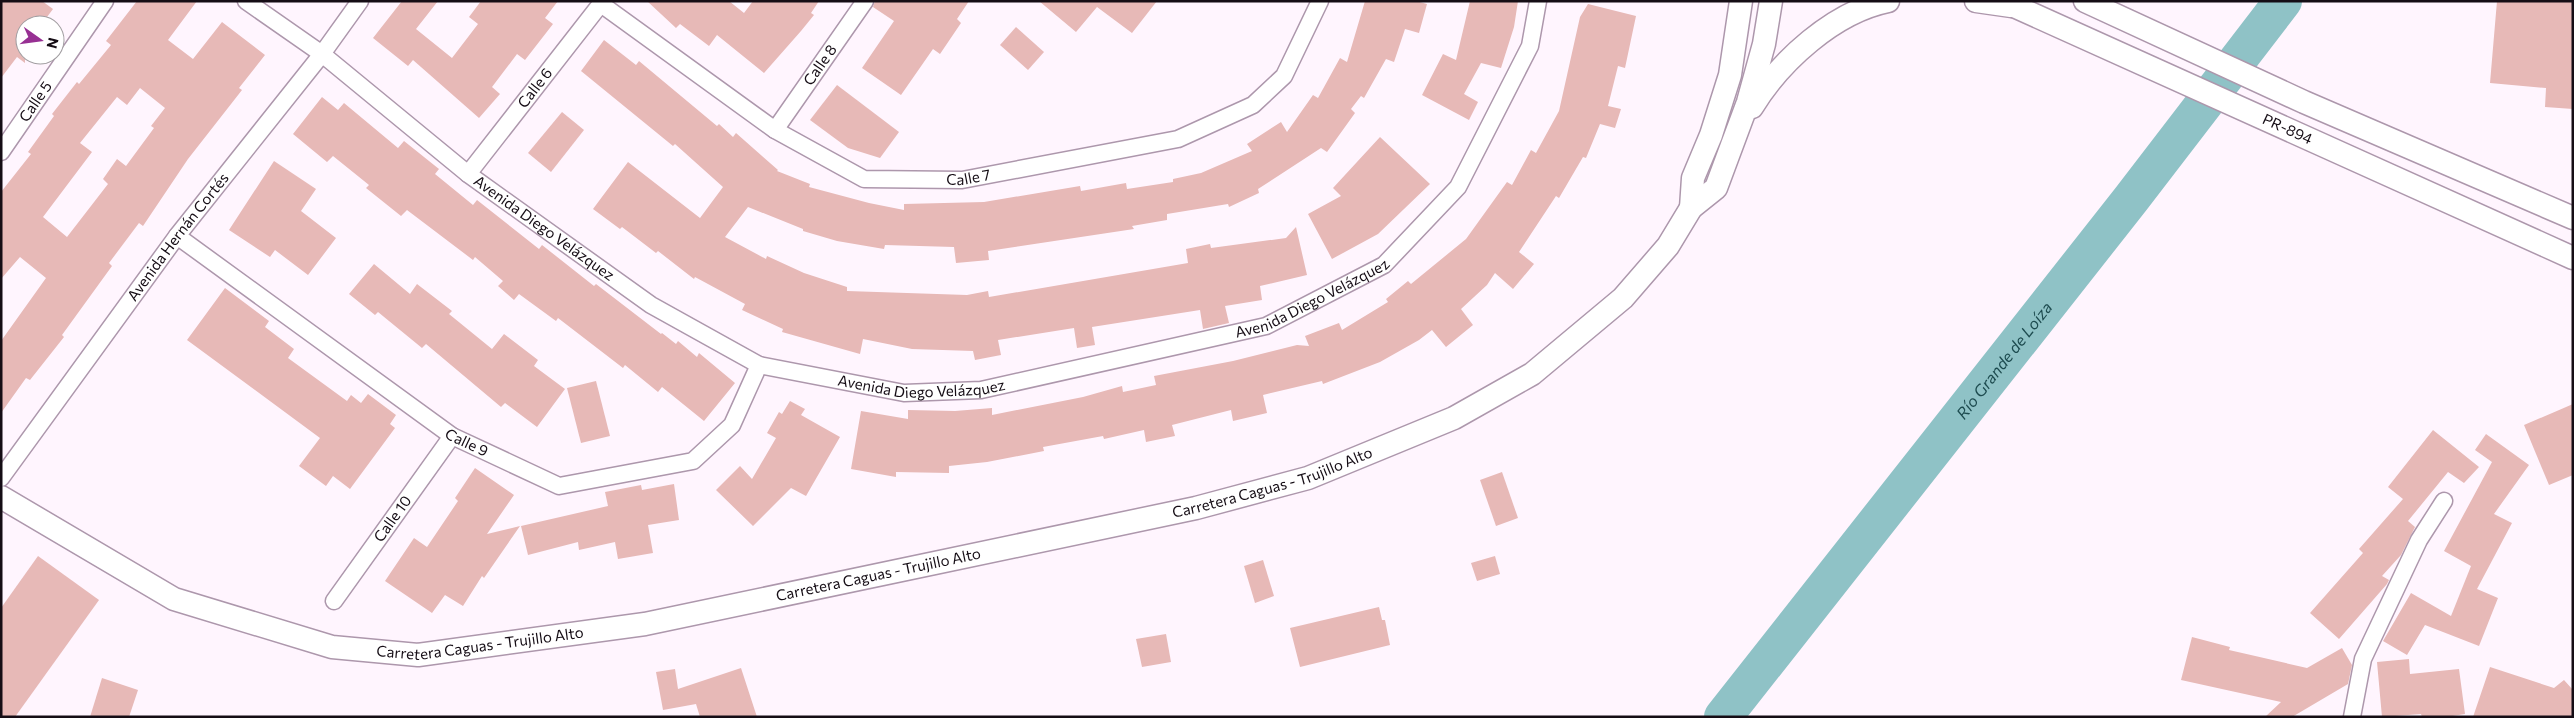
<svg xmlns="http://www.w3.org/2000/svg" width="2574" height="718" font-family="Commissioner,sans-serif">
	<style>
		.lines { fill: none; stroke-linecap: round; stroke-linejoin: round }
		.river { stroke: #8fc2c6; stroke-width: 38 }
		.building { fill: #e7b9b7; fill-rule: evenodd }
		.street-casing { stroke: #ad97ac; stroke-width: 19 }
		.secondary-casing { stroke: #ad97ac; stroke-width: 25 }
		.street { stroke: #fff; stroke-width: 16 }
		.secondary { stroke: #fff; stroke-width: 22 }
		.labels { text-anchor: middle; stroke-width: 5; stroke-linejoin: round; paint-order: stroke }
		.street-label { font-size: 15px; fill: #150d15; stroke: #fff }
		.water-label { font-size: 16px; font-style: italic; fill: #1d4b4f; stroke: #fff }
	</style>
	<rect width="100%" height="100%" fill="#fff5fe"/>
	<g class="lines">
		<!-- river -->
		<path class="river" id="s1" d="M1723,717l408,-518 152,-198"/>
	</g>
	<!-- building -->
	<g class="building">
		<path d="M1,1h41l11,8 -12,16h-16v38l-8,-6 -16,21z"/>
		<path d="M137,1h60l-29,39 25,19 29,-37 43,33 -26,33 3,2 -54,69 -45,67 -4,-3 -30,40 3,3 -50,69 2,2 -34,43 -4,-2 -25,35v-72l45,-63 -26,-21 -19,22v-87l30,-38 -3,-2 26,-36 -2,-2 25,-32 2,2 32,-39 -5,-4zM140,88l25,20 -14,18 3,2 -28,38 -9,-7 -14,20 5,5 -41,53 -24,-20 49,-65 -12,-9 37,-46 10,8z"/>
		<path d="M402,1h36l-22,28 36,29 26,-34 -9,-7 12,-16h77l-13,17 8,6 -28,36 -8,-6 -25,33 8,7 -21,24 -66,-58 -5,6 -35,-28z"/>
		<path d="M647,1h82l15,12 9,-12h66l-8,12 3,2 -13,16 -37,42 -47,-38 -8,11 -29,-22 -4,4z"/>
		<path d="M875,1h94l-12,18 4,4 -21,31 -7,-5 -32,46 -39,-27 32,-47 -21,-14z"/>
		<path d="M1039,1h118l-25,32 -35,-26 -21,25z"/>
		<path d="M1365,1h51l11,3 -8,29 -14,-4 -11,33 -8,-3 -22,39 -3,-2 -10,13 4,4 -28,39 -6,-4 -63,41 1,4 -30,14 -1,-3 -61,10v6l-35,6 2,3 -146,22 1,9 -33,3 -2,-16 -69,-2 -1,4 -47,-8 -34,-10v-2l-55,-22 -23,30 41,22 1,-3 37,17 43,14v4l120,4 21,-4 1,6 199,-34 -2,-14 24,-5 1,4 75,-10 10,-11 11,48 -47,11 2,14 -37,6 4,17 -26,6 -3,-19 -108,17 3,18 -18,3 -3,-20 -76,12 3,15 -26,5 -2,-9 -61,-2 -49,-10 -3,15 -78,-22 1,-3 -41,-19 3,-6 -50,-27 -1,2 -36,-28 -2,2 -34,-26 -2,2 -27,-20 35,-47 72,56 23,-31 -48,-43 -2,2 -92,-75 23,-31 32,25 3,-4 78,65 2,-2 14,13 3,-4 42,37 -1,1 33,13 -1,3 60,16 35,7v-6l80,-2 96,-16 1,5 45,-8 1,6 46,-7v-3l28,-6 51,-22 -5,-7 34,-22 6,10 26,-37 5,3 22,-40 7,4z"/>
		<path d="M1470,1h48l-4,26 -13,41 -20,-5 -17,31 14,8 -9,18 -47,-25 21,-41 13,6z"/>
		<path d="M2497,1h76v108l-28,-2 1,-19 -56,-5z"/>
		<path d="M1588,4l48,12 -11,52 -7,-2 -10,40 13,3 -6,19 -15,-4 -14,34 -3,-1 -24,41 -3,-2 -37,56 15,12 -21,25 -18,-16 -8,12 -26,24 12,16 -27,22 -14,-17 -13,10 -39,22 -57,22 -1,-3 -59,14 4,18 -34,8 -2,-11 -59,15 3,11 -29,6 -2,-12 -40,9 -1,-3 -60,11 1,4 -57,11 -38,4v7l-53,-1v5l-45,-8 10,-58 47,8v-9l47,1 37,-3v7l91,-18 39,-11 1,6 33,-7 -2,-9 79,-15 64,-16 12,1 -4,-10 34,-13 3,7 46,-28 -2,-3 22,-18 3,3 55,-45 41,-57 5,3 19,-35 5,3 23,-42 21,-94z"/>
		<path d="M1016,27l28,25 -16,18 -28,-25z"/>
		<path d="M837,85l62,47 -19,26 -32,-10 -38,-28z"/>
		<path d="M322,97l16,13 6,-7 54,45 6,-7 35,28 -4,5 38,31 4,-5 62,49 3,-4 52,41 2,-2 65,50 1,-1 14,11 2,-3 19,16 2,-4 36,30 -31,38 -42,-34 -4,5 -33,-27 -2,3 -65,-50 -2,3 -37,-27 -5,6 -16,-14 5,-5 -28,-24 -2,3 -66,-50 -6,6 -35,-28 3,-3 -36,-29 -6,6 -34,-28z"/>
		<path d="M562,112l22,18 -33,42 -23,-19z"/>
		<path d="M1380,137l50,47 -52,50 -46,25 -24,-45 33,-18 -8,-8z"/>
		<path d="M274,161l42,28 -15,22 35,27 -28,37 -33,-25 -5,7 -41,-27z"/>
		<path d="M374,264l36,30 7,-10 35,27 -3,3 43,35 12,-15 34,26 -4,6 31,23 -28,38 -32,-24 -4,4 -75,-63 -4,4 -44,-36 -3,3 -26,-21z"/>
		<path d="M225,288l44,33 -4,6 29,22 -6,9 59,43 4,-6 10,8 7,-9 28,21 -6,9 5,4 -45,61 -17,-13 -7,10 -27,-20 21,-28 -133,-98z"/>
		<path d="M596,381l14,55 -29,7 -14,-55z"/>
		<path d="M790,401l15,8 -4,6 39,22 -34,59 -15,-8 -38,38 -37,-36 24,-24 12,13 24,-41 -9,-5 12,-21 3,2z"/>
		<path d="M2573,404v71l-24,10 -25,-60z"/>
		<path d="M2433,430l46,37 -15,16 -16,-11 -40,49 7,6 -14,28 -19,21 7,4 -2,4 -48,55 -29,-26 53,-60 -4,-4 44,-50 -15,-12z"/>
		<path d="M2486,434l43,31 -35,49 18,9 -35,66 21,9 -19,48 -54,-21 -18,30 -24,-14 28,-48 40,23 20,-50 -27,-15 48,-89 -17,-12z"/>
		<path d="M475,468l39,27 -27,39 33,-8 -36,52 -2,-2 -19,30 -18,-11 -13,18 -47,-32 29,-43 13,9 31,-46 -3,-3z"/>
		<path d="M1502,472l16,46 -22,8 -16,-46z"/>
		<path d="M674,484l5,36 -31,5 5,28 -35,6 -3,-17 -36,8 -1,-8 -50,13 -7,-29 87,-20 -3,-14 36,-7 1,5z"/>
		<path d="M38,556l61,44 -84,117h-14v-109z"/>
		<path d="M1495,556l5,18 -23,7 -6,-18z"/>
		<path d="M1263,560l11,36 -19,7 -11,-37z"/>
		<path d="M1379,607l3,13h3l5,25 -90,22 -10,-39z"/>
		<path d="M1166,634l5,28 -29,5 -6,-28z"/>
		<path d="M2192,637l38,10 -1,3 78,18 35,-20 10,17 -4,19 -56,33h-27l16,-15 -100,-22z"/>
		<path d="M2409,659l1,15 49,-5 6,45 -19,3h-24l-1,-3 -39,3 -5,-55z"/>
		<path d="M2490,667l64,21 10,-8 9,10v27h-100z"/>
		<path d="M741,668l16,49h-57l-4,-13 -33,6 -7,-38 19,-3 3,20z"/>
		<path d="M102,678l36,12 -9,27h-39z"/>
	</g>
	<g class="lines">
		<defs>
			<g id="street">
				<path id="s2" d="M246,1l76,53 146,120 183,131 108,60 145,28 77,-3 285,-64 118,-61 74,-78 72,-141 8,-45"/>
				<path id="s3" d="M601,4l174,126 89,49 98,1 216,-41 75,-34 31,-29 36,-75"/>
				<path id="s4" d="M775,130l90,-129"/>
				<path id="s5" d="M1,152l104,-151"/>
				<path id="s6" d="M468,174l135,-173"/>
				<path id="s7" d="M177,236l275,200 107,50 134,-25 39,-36 27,-60"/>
				<path id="s8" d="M1,478l176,-242 145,-182 38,-53"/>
				<path id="s9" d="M334,601l118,-165"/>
				<path d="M2352,717l11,-58 56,-119 25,-39"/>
			</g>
			<g id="secondary">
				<path d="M1976,1l35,5"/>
				<path id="s10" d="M2003,1l570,257"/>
				<path d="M2085,1l219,101 269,116"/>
				<path d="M1752,107c28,-46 82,-95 136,-106"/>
				<path d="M1691,208l2,-30 18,-43 19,-60 11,-74"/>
				<path id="s11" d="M1,497l173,102 158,48 86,8 227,-31 551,-116 112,-30 146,-60 78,-44 91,-76 45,-52 23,-38 25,-20 32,-86 16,-58 7,-43"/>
			</g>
		</defs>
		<!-- street casing -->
		<use href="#street" class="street-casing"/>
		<!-- secondary casing -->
		<use href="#secondary" class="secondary-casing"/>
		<!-- street -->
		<use href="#street" class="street"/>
		<!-- secondary -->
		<use href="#secondary" class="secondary"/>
	</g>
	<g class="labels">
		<!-- street labels -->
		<g class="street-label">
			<text dy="5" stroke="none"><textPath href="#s4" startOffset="79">Calle 8</textPath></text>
			<text dy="5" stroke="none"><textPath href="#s6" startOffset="109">Calle 6</textPath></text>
			<text dy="5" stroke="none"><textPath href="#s5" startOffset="61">Calle 5</textPath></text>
			<text dy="5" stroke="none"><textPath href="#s10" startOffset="312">PR-894</textPath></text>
			<text dy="5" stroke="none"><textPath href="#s3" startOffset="421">Calle 7</textPath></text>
			<text dy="5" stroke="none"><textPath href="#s2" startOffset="375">Avenida Diego Velázquez</textPath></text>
			<text dy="5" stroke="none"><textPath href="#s8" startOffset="299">Avenida Hernán Cortés</textPath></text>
			<text dy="5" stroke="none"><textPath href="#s2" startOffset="1200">Avenida Diego Velázquez</textPath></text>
			<text dy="5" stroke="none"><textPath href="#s2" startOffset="795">Avenida Diego Velázquez</textPath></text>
			<text dy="5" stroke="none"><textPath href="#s7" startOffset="356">Calle 9</textPath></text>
			<text dy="5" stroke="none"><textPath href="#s11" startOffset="1325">Carretera Caguas - Trujillo Alto</textPath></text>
			<text dy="5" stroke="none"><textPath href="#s9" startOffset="101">Calle 10</textPath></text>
			<text dy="5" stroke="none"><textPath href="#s11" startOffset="920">Carretera Caguas - Trujillo Alto</textPath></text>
			<text dy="5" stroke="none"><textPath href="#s11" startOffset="515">Carretera Caguas - Trujillo Alto</textPath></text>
		</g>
		<!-- water labels -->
		<g class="water-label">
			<text dy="6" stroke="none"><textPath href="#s1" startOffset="454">Río Grande de Loíza</textPath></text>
		</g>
	</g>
	<!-- border -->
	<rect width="2574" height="718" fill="none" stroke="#150d15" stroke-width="5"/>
	<!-- north arrow -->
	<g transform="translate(40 40) rotate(104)"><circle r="24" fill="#ffffff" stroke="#a19ea1"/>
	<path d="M0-4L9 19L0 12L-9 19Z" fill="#973093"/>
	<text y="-8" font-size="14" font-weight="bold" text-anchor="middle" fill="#150d15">N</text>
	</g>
</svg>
